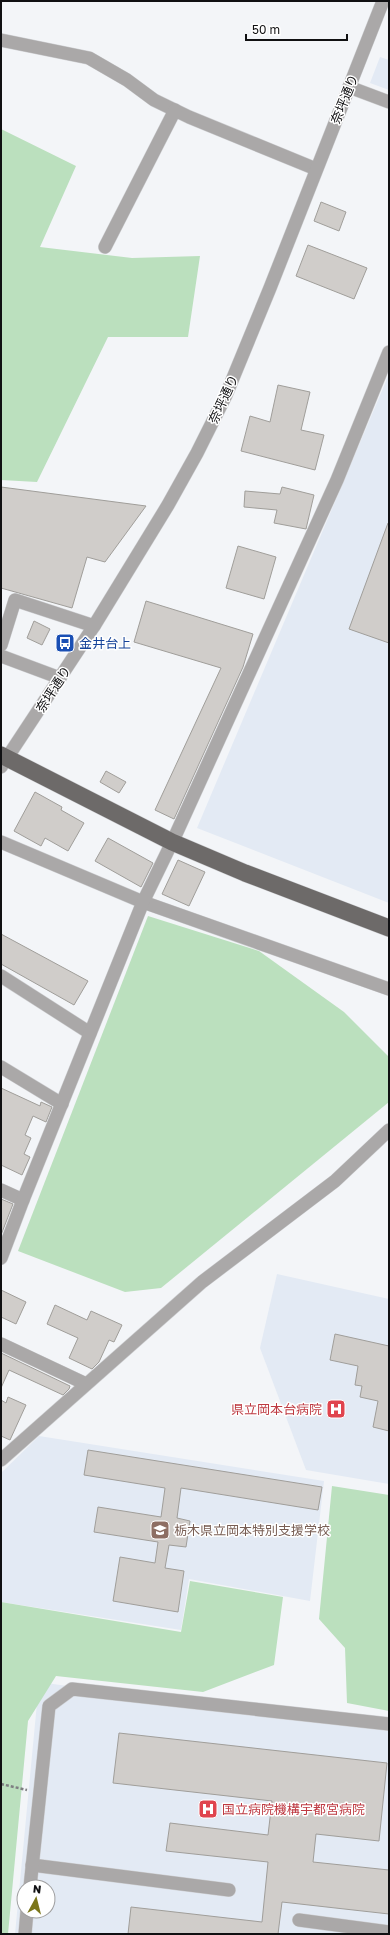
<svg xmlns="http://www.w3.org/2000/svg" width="390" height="1935" font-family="'Golos Text','Noto Sans JP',sans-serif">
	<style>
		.built { fill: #e3eaf4; fill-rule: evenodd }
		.green { fill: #bbe0be }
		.building { fill: #d0cdca; stroke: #a09e9a }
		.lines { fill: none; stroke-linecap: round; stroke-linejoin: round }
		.minor-casing { stroke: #cfd0d3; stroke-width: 14 }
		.major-casing { stroke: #cfd0d3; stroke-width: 18 }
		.path { stroke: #7e7f82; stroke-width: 2.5; stroke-dasharray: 3 2; stroke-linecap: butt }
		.minor { stroke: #aaa8a8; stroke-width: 13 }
		.major { stroke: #6d6a69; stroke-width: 17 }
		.labels { text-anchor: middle; stroke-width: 3; stroke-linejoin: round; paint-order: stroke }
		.street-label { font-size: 13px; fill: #101012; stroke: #fff }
		.transit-label { font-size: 13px; fill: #164399; stroke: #fff; text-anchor: start }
		.health-label { font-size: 13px; fill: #be3a42; stroke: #fff; text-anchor: end }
		.education-label { font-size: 13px; fill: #785e54; stroke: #fff; text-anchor: start }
	</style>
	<rect width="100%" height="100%" fill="#f3f5f8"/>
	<!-- built -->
	<g class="built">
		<path d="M380,57l9,3v30l-19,-7z"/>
		<path d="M389,374v529l-192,-75z"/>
		<path d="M277,1274l112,25v185l-83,-14 -46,-122z"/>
		<path d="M39,1436l285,45 -14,120 -121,-22 -8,51 -180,-28v-129z"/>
		<path d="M39,1682l350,49v203h-374zM24,1887h24v24h-24z"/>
	</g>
	<!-- green -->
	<g class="green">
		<path d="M1,129l75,37 -36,81 92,11 68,-2 -12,81h-80l-71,145 -36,-2z"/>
		<path d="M148,916l111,35 85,61 45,45v45l-228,186 -36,4 -107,-41z"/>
		<path d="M332,1486l57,9v216l-42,-8 -2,-55 -26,-29z"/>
		<path d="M190,1581l93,16 -9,68 -71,27 -147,-16 -28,45 -20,213h-7v-332l180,30z"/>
	</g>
	<!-- building -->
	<g class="building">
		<path d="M321,202l25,10 -7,19 -25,-10z"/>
		<path d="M308,245l59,23 -13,31 -58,-23z"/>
		<path d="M278,385l32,7 -9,38 23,5 -9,35 -74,-19 9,-35 20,6z"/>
		<path d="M1,487l145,19 -41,56 -18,-5 -15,51 -71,-20z"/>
		<path d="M282,487l32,8 -8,34 -32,-6 3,-13 -33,-3 1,-16 35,3z"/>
		<path d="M388,523l1,1v119l-40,-14z"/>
		<path d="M238,546l38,11 -12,42 -38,-11z"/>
		<path d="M146,601l107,33 -10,33 -69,152 -19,-9 66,-142 -87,-26z"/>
		<path d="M34,621l16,8 -8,16 -15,-7z"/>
		<path d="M106,771l20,11 -7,11 -19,-11z"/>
		<path d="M35,792l27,15 -1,3 23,13 -16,28 -23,-13 -4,8 -27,-15z"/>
		<path d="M108,838l45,25 -12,24 -46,-26z"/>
		<path d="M178,860l27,12 -16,34 -27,-12z"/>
		<path d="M1,934l87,47 -14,24 -73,-41z"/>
		<path d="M1,1088l39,18 1,-4 11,5 -6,15 -13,-6 -8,19 6,3 -7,16 6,3 -8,18 -21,-10z"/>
		<path d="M1,1199l12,5 -12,31z"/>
		<path d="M1,1290l25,12 -10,22 -15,-7z"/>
		<path d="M55,1305l32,15 4,-9 31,14 -8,17 -5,-2 -10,22 -7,7 -23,-11 9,-20 -31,-14z"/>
		<path d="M335,1334l54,12v85l-16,-4 5,-26 -18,-4 2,-11 -7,-1 3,-19 -28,-6z"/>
		<path d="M1,1353l69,33 -1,3 -6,6 -54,-25 -8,18z"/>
		<path d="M8,1397l18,8 -16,35 -9,-4v-36l5,3z"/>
		<path d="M88,1450l234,37 -4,23 -137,-22 -4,30 13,3 -4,26 -17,-2 -4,23 19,3 -6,41 -65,-11 7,-44 35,6 3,-21 -64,-10 4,-25 63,10 4,-29 -81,-13z"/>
		<path d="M119,1733l268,30 -8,78 -63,-7 -3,28 76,8v44l-107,-12 -4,32h-150l3,-27 131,15 6,-60 -102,-11 4,-28 98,12 4,-34 -159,-18z"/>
	</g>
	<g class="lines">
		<defs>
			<g id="minor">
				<path d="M1,40l88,18 38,22 27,20 35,17 127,52"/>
				<path d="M349,87l40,15"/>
				<path d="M105,247l70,-137"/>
				<path d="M1,645l14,-45 79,26"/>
				<path d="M1,656l59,22"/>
				<path d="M1,767l93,-141 74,-121 29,-52 29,-58 44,-107 113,-287"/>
				<path d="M1,842l142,60 246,87"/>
				<path d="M1,976l89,57"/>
				<path d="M1,1067l61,37"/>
				<path d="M1,1190l22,10"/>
				<path d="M1,1258l22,-58 120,-298 33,-68 161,-354 52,-128"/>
				<path d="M1,1344l85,40"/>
				<path d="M1,1460l201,-178 133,-101 54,-51"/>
				<path d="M32,1865l197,25"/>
				<path d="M30,1887l19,-181 23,-17 317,35"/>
				<path d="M299,1920l90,12"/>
				<path d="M25,1934l2,-23"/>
			</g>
			<path id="major" d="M1,755l171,87 73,31 144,55"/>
		</defs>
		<!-- minor casing -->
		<use href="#minor" class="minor-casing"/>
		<!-- major casing -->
		<use href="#major" class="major-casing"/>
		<!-- path -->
		<path class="path" d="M1,1784l26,6"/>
		<!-- minor -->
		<use href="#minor" class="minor"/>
		<!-- major -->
		<use href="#major" class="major"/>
	</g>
	<!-- icons -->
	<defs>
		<symbol id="bus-square" viewBox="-11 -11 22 22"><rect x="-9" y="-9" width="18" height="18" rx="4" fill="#1a4fb4" stroke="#fff"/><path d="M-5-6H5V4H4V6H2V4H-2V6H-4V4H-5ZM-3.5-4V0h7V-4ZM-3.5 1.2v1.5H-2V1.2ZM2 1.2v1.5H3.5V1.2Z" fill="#fff"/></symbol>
		<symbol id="hospital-square" viewBox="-11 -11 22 22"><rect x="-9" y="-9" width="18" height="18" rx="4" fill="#e0444e" stroke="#fff"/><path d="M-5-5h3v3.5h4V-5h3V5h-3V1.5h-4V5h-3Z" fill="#fff"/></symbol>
		<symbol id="school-square" viewBox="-11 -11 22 22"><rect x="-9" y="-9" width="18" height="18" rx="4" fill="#8d6e63" stroke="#fff"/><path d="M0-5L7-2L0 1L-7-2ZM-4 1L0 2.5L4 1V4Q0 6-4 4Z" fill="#fff"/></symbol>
	</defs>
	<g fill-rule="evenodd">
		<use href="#bus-square" x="54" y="632" width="22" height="22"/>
		<use href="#hospital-square" x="325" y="1398" width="22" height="22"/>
		<use href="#school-square" x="149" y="1519" width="22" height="22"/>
		<use href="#hospital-square" x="197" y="1798" width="22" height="22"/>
	</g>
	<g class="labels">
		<!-- street labels -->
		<g class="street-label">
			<text transform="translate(344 99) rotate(-68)" y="5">奈坪通り</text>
			<text transform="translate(223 399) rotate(-65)" y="5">奈坪通り</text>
			<text transform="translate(53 689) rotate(-57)" y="5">奈坪通り</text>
		</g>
		<!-- transit labels -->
		<g class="transit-label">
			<text x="79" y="648">金井台上</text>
		</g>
		<!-- health labels -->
		<g class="health-label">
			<text x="322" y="1414">県立岡本台病院</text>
			<text x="222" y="1814" text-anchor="start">国立病院機構宇都宮病院</text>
		</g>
		<!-- education labels -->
		<g class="education-label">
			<text x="174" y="1535">栃木県立岡本特別支援学校</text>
		</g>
	</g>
	<!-- border -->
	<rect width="390" height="1935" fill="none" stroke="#101012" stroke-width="4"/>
	<!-- north arrow -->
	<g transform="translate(36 1899) rotate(7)"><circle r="19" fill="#ffffff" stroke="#9f9fa0"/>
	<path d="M0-3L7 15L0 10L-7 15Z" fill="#7b761a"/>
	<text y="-6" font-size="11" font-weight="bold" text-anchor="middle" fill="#101012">N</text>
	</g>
	<!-- scale -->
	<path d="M246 34v6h101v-6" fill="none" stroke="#101012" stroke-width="2"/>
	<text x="252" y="34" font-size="12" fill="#101012" stroke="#ffffff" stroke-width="3" paint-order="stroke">50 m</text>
</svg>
